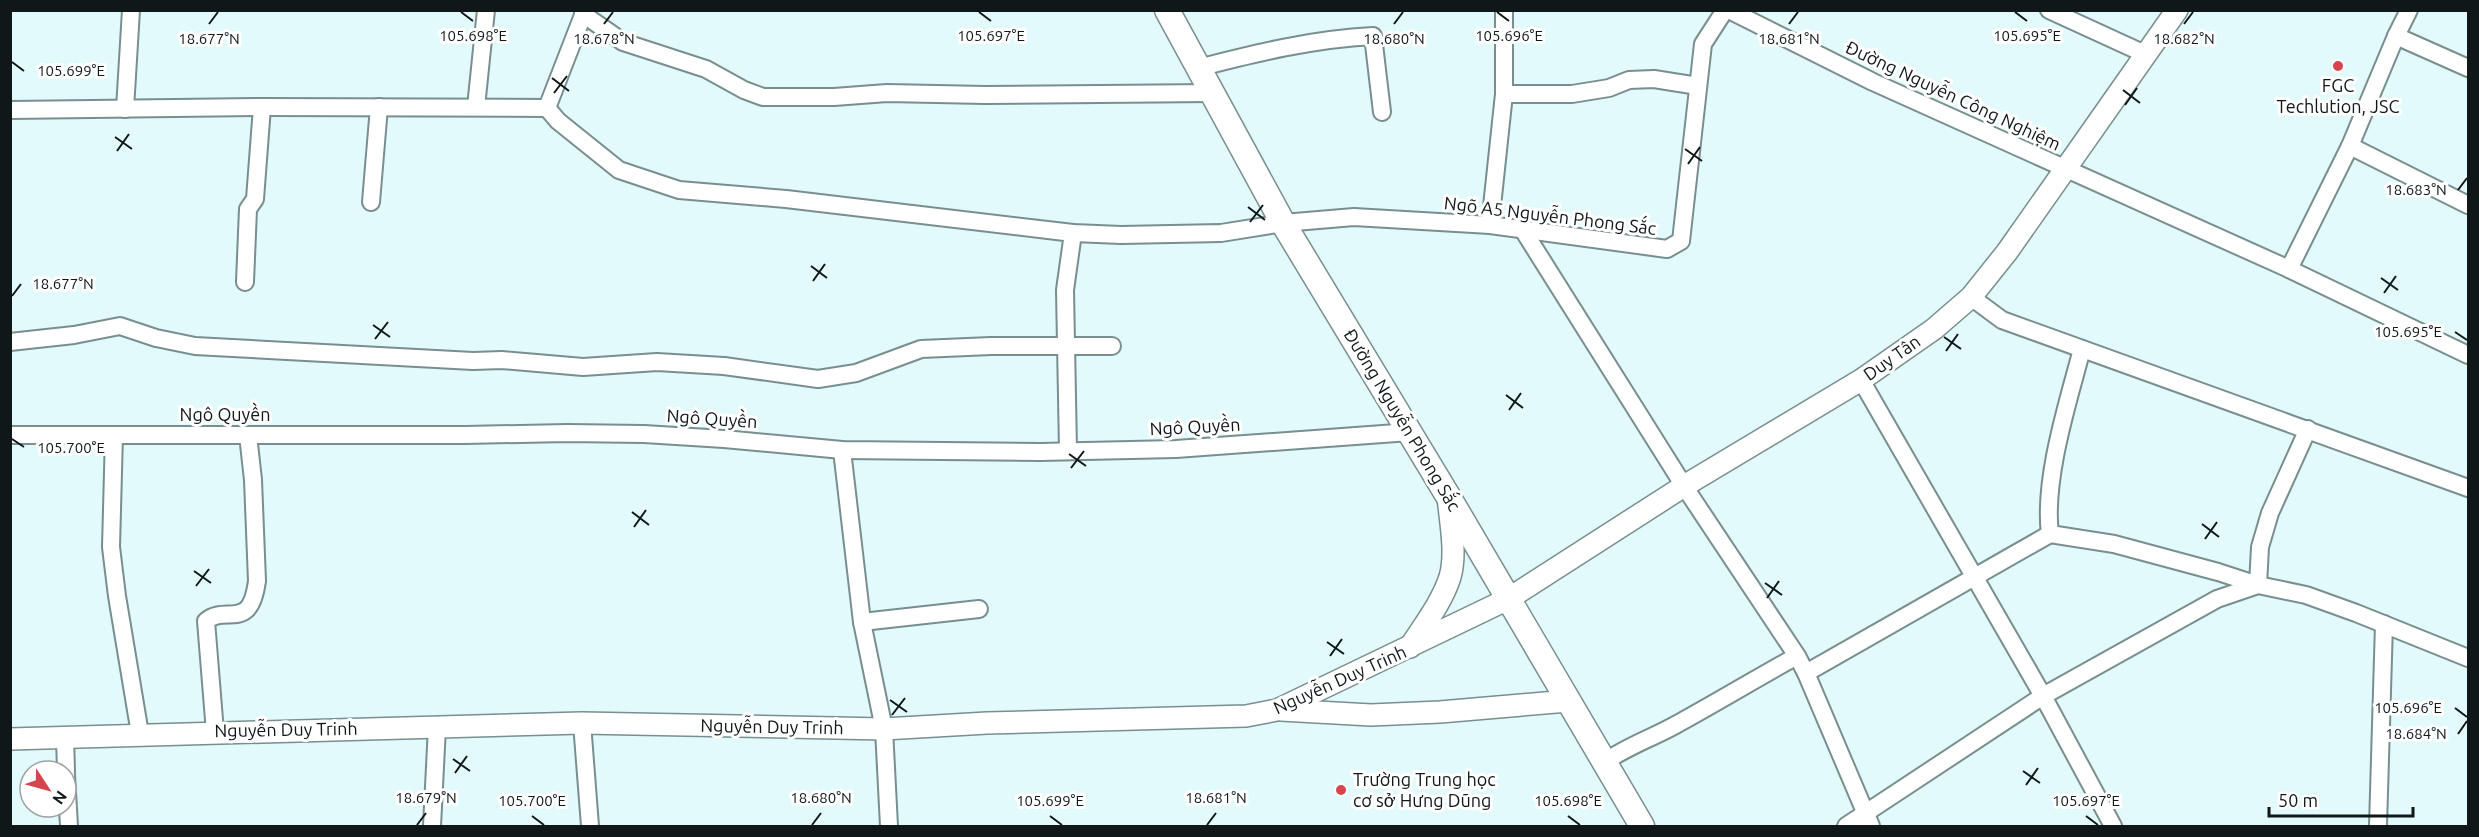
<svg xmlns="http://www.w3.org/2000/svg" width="2479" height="837" font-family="Ubuntu,sans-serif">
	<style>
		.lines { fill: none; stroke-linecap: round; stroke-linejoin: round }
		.minor-casing { stroke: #788e8f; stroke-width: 20 }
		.tertiary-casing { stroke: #788e8f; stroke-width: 24 }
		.secondary-casing { stroke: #788e8f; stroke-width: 27 }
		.minor { stroke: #fff; stroke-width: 16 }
		.tertiary { stroke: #fff; stroke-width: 21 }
		.secondary { stroke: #fff; stroke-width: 24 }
		.ticks { fill: none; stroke: #0f1718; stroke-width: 2 }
		.poi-dot { fill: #d6454d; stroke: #fff; stroke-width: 2 }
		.labels { text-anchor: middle; stroke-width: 6; stroke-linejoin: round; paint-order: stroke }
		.poi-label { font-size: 18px; fill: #0f1718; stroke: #fff }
		.street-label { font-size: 18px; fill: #0f1718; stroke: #fff }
		.ticks-label { font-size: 15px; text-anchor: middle; fill: #0f1718; stroke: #fff; stroke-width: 6; stroke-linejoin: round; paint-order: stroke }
	</style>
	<rect width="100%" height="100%" fill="#e2fafb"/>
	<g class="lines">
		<defs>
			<g id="minor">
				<path d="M1729,10l144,72 416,187 179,86"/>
				<path d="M2049,10l96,44"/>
				<path d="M583,14l40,28 83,27 38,21 19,7h71l53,-4 98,2 227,-2"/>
				<path d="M2396,36l72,32"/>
				<path d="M1198,68c58,-15 115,-29 175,-32l9,76"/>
				<path d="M1504,94h68l37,-6 20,-8 25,-1 44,7"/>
				<path d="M476,107l10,-97"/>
				<path d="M547,108l38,-98"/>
				<path d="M125,109l6,-99"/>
				<path d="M10,110l252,-3 285,1 11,13 61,49 60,20 107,9 287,34 48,2 100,-2 62,-10 71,-6 136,8 177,24 14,-8 22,-197 22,-34"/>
				<path d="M2350,146l118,59"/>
				<path d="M371,202l8,-95"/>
				<path d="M1490,225l14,-131v-84"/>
				<path d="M1523,230l161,256 113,170 9,17 65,153"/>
				<path d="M2289,269l61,-123 46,-110 13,-26"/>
				<path d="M245,282l3,-73 7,-10 7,-92"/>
				<path d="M1971,297l31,23 466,168"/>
				<path d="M10,342l64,-7 46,-9 36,12 39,8 278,15 29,-1 81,7 74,-5 67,4 94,13 38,-6 65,-24 70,-3h121"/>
				<path d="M1861,380l182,316 70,130"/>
				<path d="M10,435h455l102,-2 77,1 80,5 118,11 198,2 136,-3 234,-17"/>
				<path d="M114,435l-3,112 6,49 23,138"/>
				<path d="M842,450l20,172 22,107 5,97"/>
				<path d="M1068,451l-3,-161 8,-57"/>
				<path d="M2050,534c-7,-55 18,-132 32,-185"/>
				<path d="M862,622l117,-13"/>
				<path d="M1806,673l244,-139 64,10 104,28 40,13 2,-38 10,-34 38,-84"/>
				<path d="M582,723l8,103"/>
				<path d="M215,732l-9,-111c20,-17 44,12 51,-40l-4,-101 -5,-45"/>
				<path d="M65,737l1,34"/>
				<path d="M1605,762c22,-16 50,-25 74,-39 40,-22 78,-45 118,-67"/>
				<path d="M66,775l3,51"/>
				<path d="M432,826l5,-99"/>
				<path d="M1846,826l197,-130 174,-97 41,-14 48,10 50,18 112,45"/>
				<path d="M2378,826l6,-202"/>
			</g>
			<g id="tertiary">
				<path d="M1410,647c14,-22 32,-45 40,-70 7,-24 0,-56 -2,-81"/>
				<path d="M1281,710l90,5 69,-3 128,-11"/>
				<path d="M10,739l572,-16 302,6 103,-6 259,-7 31,-6 231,-111 176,-113 177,-106 73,-51 37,-32 36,-45 170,-242"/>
			</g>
			<path id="secondary" d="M1167,10l116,213 165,273 194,330"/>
		</defs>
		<!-- minor casing -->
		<use href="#minor" class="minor-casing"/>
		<!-- tertiary casing -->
		<use href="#tertiary" class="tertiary-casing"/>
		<!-- secondary casing -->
		<use href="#secondary" class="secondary-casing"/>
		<!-- minor -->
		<use href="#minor" class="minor"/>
		<!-- tertiary -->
		<use href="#tertiary" class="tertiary"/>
		<!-- secondary -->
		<use href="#secondary" class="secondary"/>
	</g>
	<!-- ticks -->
	<path class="ticks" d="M461,12l12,9M979,12l12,9M1497,12l12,9M2015,12l12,9M209,24l9,-12M604,24l9,-12M1394,24l9,-12M1789,24l9,-12M2184,24l9,-12M12,62l12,9M552,78l17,13M2123,90l17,13M554,93l13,-17M2125,105l12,-17M115,137l17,12M1685,149l17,12M117,151l12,-17M1688,164l12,-17M2458,190l9,-12M1248,207l17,13M1250,222l13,-17M811,266l16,12M2381,278l17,12M813,281l12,-17M2384,293l12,-17M12,296l9,-12M373,325l17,12M2455,332l12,8M1944,337l17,12M375,339l13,-17M1946,351l12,-17M1506,395l17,13M1509,410l12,-17M12,439l12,8M1069,454l17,12M1071,468l13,-17M632,512l17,13M2202,524l17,13M634,527l12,-17M2205,539l12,-17M194,571l17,12M1765,583l17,12M196,586l13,-17M1767,598l12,-17M1327,642l17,12M1330,656l12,-17M890,700l17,12M2455,708l12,9M892,715l13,-17M2458,734l9,-13M453,759l17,12M2023,771l17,12M455,773l12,-17M2026,785l12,-17M532,816l12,9M1050,816l12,9M1568,816l12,9M2086,816l12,9M417,825l9,-12M812,825l9,-12M1207,825l9,-12"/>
	<!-- markers -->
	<g class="poi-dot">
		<circle cx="2338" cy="66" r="6"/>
		<circle cx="1341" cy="790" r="6"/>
	</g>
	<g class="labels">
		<!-- poi labels -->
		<g class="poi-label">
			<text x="2338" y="92">FGC<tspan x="2338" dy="21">Techlution, JSC</tspan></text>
			<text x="1353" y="786" text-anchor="start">Trường Trung học<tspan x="1353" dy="21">cơ sở Hưng Dũng</tspan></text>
		</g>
		<!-- street labels -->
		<g class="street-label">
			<text transform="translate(1953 96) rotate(25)" y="6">Đường Nguyễn Công Nghiệm</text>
			<text transform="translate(1550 216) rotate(7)" y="6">Ngõ A5 Nguyễn Phong Sắc</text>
			<text transform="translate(1892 358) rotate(-35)" y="6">Duy Tân</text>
			<text x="225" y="421">Ngô Quyền</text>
			<text transform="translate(712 419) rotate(4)" y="6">Ngô Quyền</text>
			<text transform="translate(1402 420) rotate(59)" y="6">Đường Nguyễn Phong Sắc</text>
			<text transform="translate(1195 427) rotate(-3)" y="6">Ngô Quyền</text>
			<text transform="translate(1340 680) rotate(-24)" y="6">Nguyễn Duy Trinh</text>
			<text transform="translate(772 727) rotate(1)" y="6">Nguyễn Duy Trinh</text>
			<text transform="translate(286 730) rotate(-1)" y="6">Nguyễn Duy Trinh</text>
		</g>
	</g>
	<g class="ticks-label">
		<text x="473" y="41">105.698°E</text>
		<text x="991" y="41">105.697°E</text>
		<text x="2027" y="41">105.695°E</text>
		<text x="1509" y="41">105.696°E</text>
		<text x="604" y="44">18.678°N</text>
		<text x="1394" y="44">18.680°N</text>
		<text x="2184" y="44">18.682°N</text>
		<text x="209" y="44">18.677°N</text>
		<text x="1789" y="44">18.681°N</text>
		<text x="71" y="76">105.699°E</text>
		<text x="2416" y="195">18.683°N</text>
		<text x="63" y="289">18.677°N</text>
		<text x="2408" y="337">105.695°E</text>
		<text x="71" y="453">105.700°E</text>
		<text x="2408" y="713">105.696°E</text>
		<text x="2416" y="739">18.684°N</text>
		<text x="426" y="803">18.679°N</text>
		<text x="821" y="803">18.680°N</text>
		<text x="1216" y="803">18.681°N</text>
		<text x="532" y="806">105.700°E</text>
		<text x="1050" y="806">105.699°E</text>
		<text x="1568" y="806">105.698°E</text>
		<text x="2086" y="806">105.697°E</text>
	</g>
	<!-- border -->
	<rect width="2479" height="837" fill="none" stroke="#0f1718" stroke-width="24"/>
	<!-- north arrow -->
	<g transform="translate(48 789) rotate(126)"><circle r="28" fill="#ffffff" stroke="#9fa2a3" stroke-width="1.5"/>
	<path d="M0-4.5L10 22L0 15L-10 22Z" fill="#d6454d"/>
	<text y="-9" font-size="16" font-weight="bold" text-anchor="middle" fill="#0f1718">N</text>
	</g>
	<!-- scale -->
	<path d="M2269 807v9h144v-9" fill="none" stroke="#0f1718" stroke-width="3"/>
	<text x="2278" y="807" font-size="18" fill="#0f1718" stroke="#ffffff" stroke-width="4.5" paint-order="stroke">50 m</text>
</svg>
